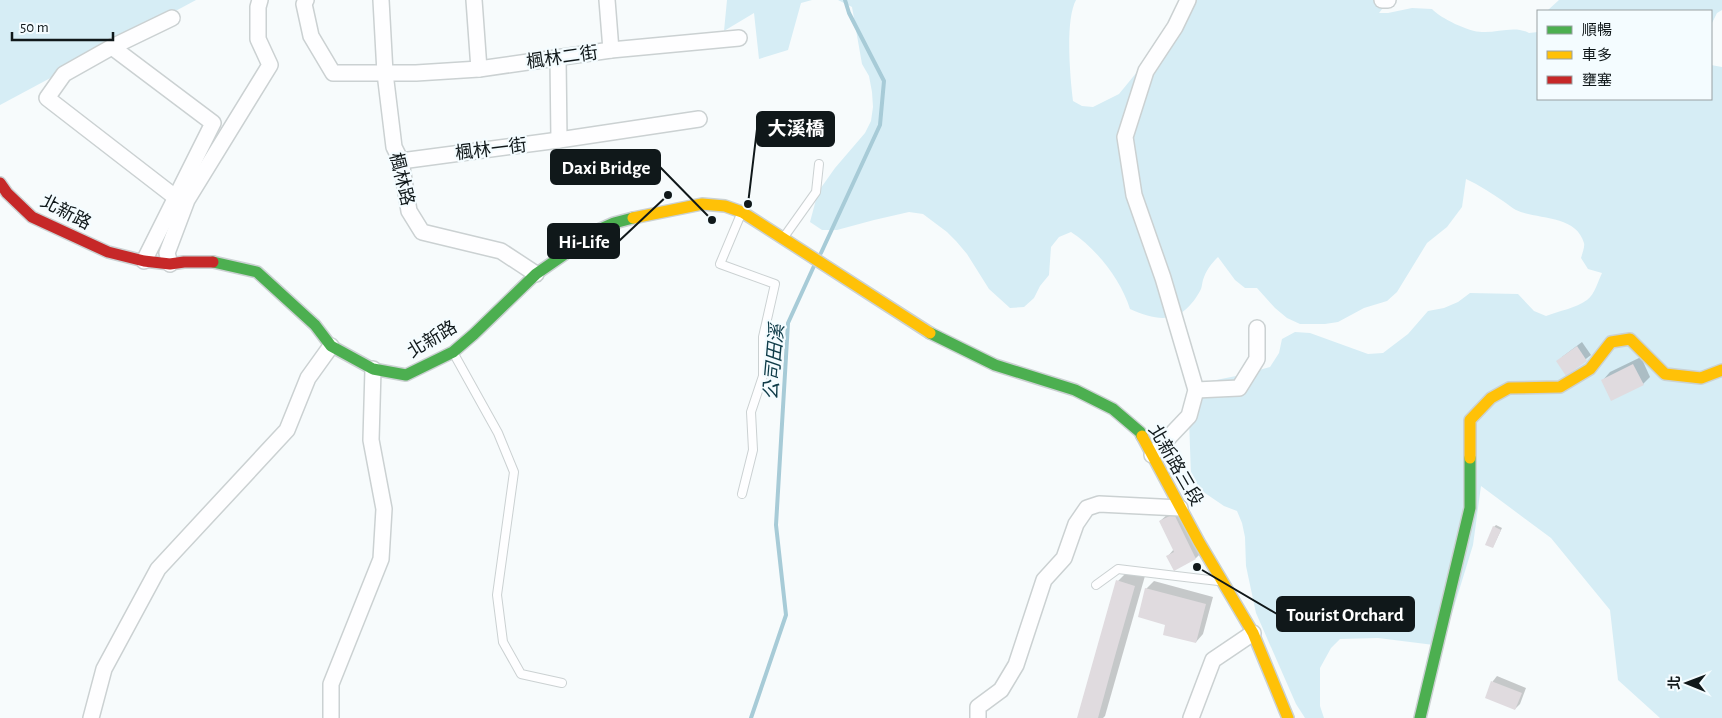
<svg xmlns="http://www.w3.org/2000/svg" width="1722" height="718" font-family="'Alegreya Sans','Noto Sans TC',sans-serif">
	<style>
		.green { fill: #d6edf5 }
		.shadow { fill: #0003 }
		.lines { fill: none; stroke-linecap: round; stroke-linejoin: round }
		.stream { stroke: #a7cbd7; stroke-width: 4 }
		.building { fill: #e0dbdf }
		.lane-casing { stroke: #cbd1d2; stroke-width: 10 }
		.street-casing { stroke: #cbd1d2; stroke-width: 18 }
		.fast-casing { stroke: #cbd1d2; stroke-width: 14 }
		.slow-casing { stroke: #cbd1d2; stroke-width: 14 }
		.jam-casing { stroke: #cbd1d2; stroke-width: 14 }
		.lane { stroke: #fefeff; stroke-width: 8 }
		.street { stroke: #fefeff; stroke-width: 15 }
		.fast { stroke: #4caf50; stroke-width: 11 }
		.slow { stroke: #ffc107; stroke-width: 11 }
		.jam { stroke: #c62828; stroke-width: 11 }
		.labels { text-anchor: middle; stroke-width: 4.5; stroke-linejoin: round; paint-order: stroke }
		.street-label { font-size: 18px; fill: #10181a; stroke: #f4fcff }
		.water-label { font-size: 19px; font-style: italic; fill: #0e3b48; stroke: #f4fcff }
		.leader { fill: none; stroke: #10181a; stroke-width: 2 }
		.callout-dot { fill: #10181a; stroke: #f4fcff; stroke-width: 2 }
		.callout { fill: #10181a; stroke: #10181a; stroke-width: 2 }
		.callout-label { font-size: 19px; text-anchor: middle; font-weight: bold; fill: #fff }
	</style>
	<rect width="100%" height="100%" fill="#f7fbfc"/>
	<!-- green -->
	<g class="green">
		<path d="M0,0h196l-196,105z"/>
		<path d="M727,0h85l-11,3 -13,47 -29,9 -5,-46 -30,18z"/>
		<path d="M838,0h238c-11,20 -6,77 -3,101l9,5 11,1 26,-13 77,-94h193l-10,13h9l24,-5 20,1c8,9 37,23 50,23 15,1 33,-7 47,1l9,-1v67h173v-34l11,2v651h-62l-42,-38 -8,-70 -59,-72 -70,-52 -8,59 -31,101 -64,-8 -38,1 -9,9 -11,20v38l4,12h-19l-9,-14 -40,-91 -10,-47 -1,-29 -3,-14 -5,-12 -13,-5 -25,-17 -8,-13 -2,-57 11,-27 11,-11 30,-6 29,-8 9,-14 3,-14 13,-7 15,1 58,21 15,-1 25,-19 20,-23 16,-3 14,-6 12,-9 48,1 16,17 12,5c13,-5 30,-8 41,-16 8,-6 11,-19 15,-27l-14,-4 -7,-11c1,-4 4,-11 3,-15 -8,-29 -47,-23 -68,-33 -4,-2 -8,-6 -13,-9 -12,-8 -24,-16 -37,-22l-4,28 -15,20 -20,16 -30,49 -10,9 -23,7 -26,14 -13,2h-25l-13,-6 -12,-10 -18,-20h-12l-10,-8 -17,-23c-7,7 -12,13 -15,23 -1,3 -1,8 -3,11 -18,32 -39,32 -70,18 -9,-29 -33,-60 -59,-77l-12,5 -8,10 -2,28 -9,11 -6,12 -10,9 -14,1 -21,-19 -22,-35 -11,-13 -9,-9 -24,-18 -14,-2 -35,8 -37,10h-15l-12,-8 8,-30 17,-24 30,-35 6,-12 2,-14 -1,-15 -3,-16 -7,-12 -10,-57z"/>
		<path d="M1559,0h163v10l-5,3 -6,12v-14h-164z"/>
	</g>
	<!-- shadow -->
	<g class="shadow">
		<path d="M1582,342l9,13 -25,19 -4,-17z"/>
		<path d="M1641,357l9,20 -7,7 -40,-4 7,-8z"/>
		<path d="M1181,507l22,44 -7,7 -28,-2 6,-7 -14,-28 8,-7z"/>
		<path d="M1496,525l6,3 -9,19 1,-20z"/>
		<path d="M1128,571l17,5 -40,140 -2,2h-24l39,-137z"/>
		<path d="M1154,581l59,16 -10,37 -7,8 -29,-18 -21,-35z"/>
		<path d="M1497,676l29,12 -6,16 -5,5 -29,-12 7,-16z"/>
	</g>
	<g class="lines">
		<!-- stream -->
		<g class="stream">
			<path d="M821,253l59,-128 4,-44 -35,-68 -4,-13"/>
			<path d="M751,718l35,-103 -10,-90 12,-202 26,-57"/>
		</g>
	</g>
	<!-- building -->
	<g class="building">
		<path d="M1577,346l10,15 -21,15 -10,-15z"/>
		<path d="M1633,364l11,21 -33,16 -10,-21z"/>
		<path d="M1174,514l22,45 -22,12 -8,-15 8,-4 -15,-31z"/>
		<path d="M1493,526l8,4 -8,18 -8,-3z"/>
		<path d="M1116,580l19,6 -20,70 -17,62h-21z"/>
		<path d="M1145,588l61,16 -10,39 -33,-8 2,-10 -27,-8z"/>
		<path d="M1491,681l31,12 -7,17 -30,-12z"/>
	</g>
	<g class="lines">
		<defs>
			<g id="lane">
				<path d="M741,214l-21,50 55,20 -12,53v39l-12,36 2,38 -11,44"/>
				<path d="M784,237l32,-45 3,-28"/>
				<path d="M454,354l44,79 16,39 -17,123 6,47 18,32 41,9"/>
				<path d="M1096,585l22,-16 100,12"/>
			</g>
			<g id="street">
				<path d="M306,0l-2,4 7,32 22,37h83l63,-4 132,-19 128,-12"/>
				<path d="M381,0l4,73 9,74 7,14 8,50 13,21 79,19 35,23"/>
				<path d="M474,0l5,69"/>
				<path d="M607,0l4,50"/>
				<path d="M1382,0h6"/>
				<path d="M172,18l-60,29 -48,27 -17,24 128,99"/>
				<path d="M112,47l101,76 -69,138"/>
				<path d="M558,58l1,82"/>
				<path d="M401,161l158,-21 140,-21"/>
				<path d="M170,264l-3,-11 20,-53 83,-135 -12,-26v-32l2,-7"/>
				<path d="M1196,390l43,-2 18,-29v-31"/>
				<path d="M1152,455l37,-39 7,-26 -33,-112 -29,-83 -9,-58 21,-66 29,-44 13,-27"/>
				<path d="M91,718l13,-49 54,-100 129,-139 21,-52 23,-32"/>
				<path d="M331,718v-34l50,-125 3,-50 -13,-69 2,-71"/>
				<path d="M978,718v-11l23,-17 15,-25 28,-85 20,-22 12,-34 11,-16 12,-4 81,4"/>
				<path d="M1191,718l22,-58 40,-27"/>
			</g>
			<g id="fast">
				<path d="M213,262l44,10 58,53 16,21 42,23 33,6 47,-23 21,-18 62,-60 29,-20 22,-19 27,-12 19,-5"/>
				<path d="M930,333l65,32 80,25 38,19 27,23 2,4"/>
				<path d="M1420,718l50,-210v-50"/>
			</g>
			<g id="slow">
				<path d="M633,218l69,-14 23,2 17,6 188,121"/>
				<path d="M1142,436l57,106 54,91 35,85"/>
				<path d="M1470,458v-38l21,-22 18,-10 51,-1 30,-18 21,-27 19,-3 35,35 36,4 21,-8"/>
			</g>
			<path id="jam" d="M0,183l7,10 25,24 76,35 36,9 26,3 14,-2h29"/>
		</defs>
		<!-- lane casing -->
		<use href="#lane" class="lane-casing"/>
		<!-- street casing -->
		<use href="#street" class="street-casing"/>
		<!-- fast casing -->
		<use href="#fast" class="fast-casing"/>
		<!-- slow casing -->
		<use href="#slow" class="slow-casing"/>
		<!-- jam casing -->
		<use href="#jam" class="jam-casing"/>
		<!-- lane -->
		<use href="#lane" class="lane"/>
		<!-- street -->
		<use href="#street" class="street"/>
		<!-- fast -->
		<use href="#fast" class="fast"/>
		<!-- slow -->
		<use href="#slow" class="slow"/>
		<!-- jam -->
		<use href="#jam" class="jam"/>
	</g>
	<g class="labels">
		<!-- street labels -->
		<g class="street-label">
			<text transform="translate(562 57) rotate(-8)" y="6">楓林二街</text>
			<text transform="translate(491 149) rotate(-7)" y="6">楓林一街</text>
			<text transform="translate(402 179) rotate(76)" y="6">楓林路</text>
			<text transform="translate(66 212) rotate(27)" y="6">北新路</text>
			<text transform="translate(432 339) rotate(-31)" y="6">北新路</text>
			<text transform="translate(1176 465) rotate(60)" y="6">北新路三段</text>
		</g>
		<!-- water labels -->
		<g class="water-label">
			<text transform="translate(773 362) rotate(-85)" y="7">公司田溪</text>
		</g>
	</g>
	<!-- callouts -->
	<path class="leader" d="M748 204L757 129M712 220L660 167M668 195L619 241M1197 567L1277 614"/>
	<g class="callout-dot">
		<circle cx="748" cy="204" r="5"/>
		<circle cx="712" cy="220" r="5"/>
		<circle cx="668" cy="195" r="5"/>
		<circle cx="1197" cy="567" r="5"/>
	</g>
	<g class="callout">
		<rect x="757" y="112" width="77" height="34" rx="5"/>
		<rect x="551" y="150" width="109" height="34" rx="5"/>
		<rect x="548" y="224" width="71" height="34" rx="5"/>
		<rect x="1277" y="597" width="137" height="34" rx="5"/>
	</g>
	<g class="callout-label">
		<text x="796" y="135">大溪橋</text>
		<text x="606" y="174">Daxi Bridge</text>
		<text x="584" y="248">Hi-Life</text>
		<text x="1345" y="621">Tourist Orchard</text>
	</g>
	<!-- legend -->
	<rect x="1537" y="10" width="175" height="90" fill="#f4fcff" stroke="#99a1a3"/>
	<rect x="1547" y="26" width="25" height="8" fill="#4caf50" stroke="#99a1a3"/>
	<text x="1582" y="35" font-size="15" fill="#10181a">順暢</text>
	<rect x="1547" y="51" width="25" height="8" fill="#ffc107" stroke="#99a1a3"/>
	<text x="1582" y="60" font-size="15" fill="#10181a">車多</text>
	<rect x="1547" y="76" width="25" height="8" fill="#c62828" stroke="#99a1a3"/>
	<text x="1582" y="85" font-size="15" fill="#10181a">壅塞</text>
	<!-- north arrow -->
	<g transform="translate(1687 683) rotate(271)" stroke="#f4fcff" stroke-width="4" paint-order="stroke">
	<path d="M0-4L9 19L0 12L-9 19Z" fill="#10181a"/>
	<text y="-8" font-size="14" font-weight="bold" text-anchor="middle" fill="#10181a">北</text>
	</g>
	<!-- scale -->
	<path d="M12 32v8h101v-8" fill="none" stroke="#10181a" stroke-width="2.5"/>
	<text x="20" y="32" font-size="15" fill="#10181a" stroke="#f4fcff" stroke-width="4" paint-order="stroke">50 m</text>
</svg>
